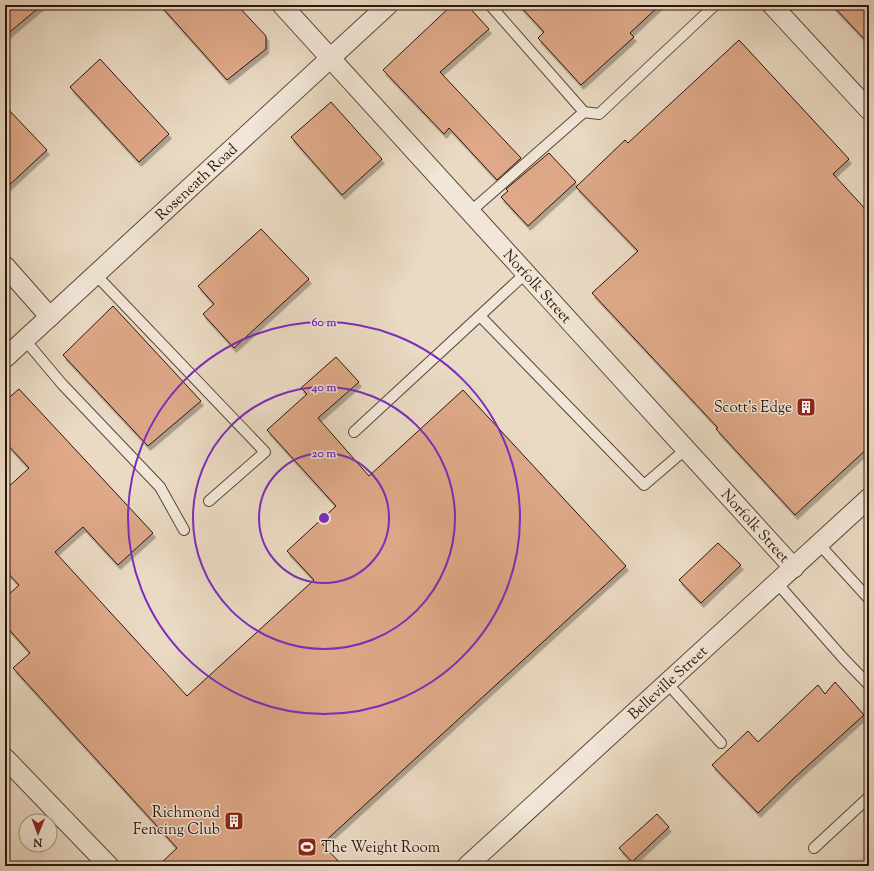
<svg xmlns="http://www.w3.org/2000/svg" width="874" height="871" font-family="'Sorts Mill Goudy',serif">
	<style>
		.building { fill: #dfa989; stroke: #2d1409; filter: url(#shadow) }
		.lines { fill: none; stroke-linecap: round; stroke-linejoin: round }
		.lane-casing { stroke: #5c4638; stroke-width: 12 }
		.street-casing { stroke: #5c4638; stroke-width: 21 }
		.lane { stroke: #f1e7d8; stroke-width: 10 }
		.street { stroke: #f1e7d8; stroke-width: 19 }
		.ring { fill: none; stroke: #7b2cbf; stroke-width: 2 }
		.labels { text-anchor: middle; stroke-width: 3; stroke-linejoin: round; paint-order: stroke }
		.street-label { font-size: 15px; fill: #2d1409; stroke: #f1e7d8 }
		.poi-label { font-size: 15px; fill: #2d1409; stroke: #f1e7d8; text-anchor: end }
		.centre { fill: #7b2cbf; stroke: #f1e7d8; stroke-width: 2 }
		.ring-label { font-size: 12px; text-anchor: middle; font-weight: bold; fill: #7b2cbf; stroke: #f1e7d8; stroke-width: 3; stroke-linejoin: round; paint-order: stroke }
	</style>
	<defs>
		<filter id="shadow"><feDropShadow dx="2.5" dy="4.5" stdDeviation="0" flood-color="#0004"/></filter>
	</defs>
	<rect width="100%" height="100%" fill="#eadac3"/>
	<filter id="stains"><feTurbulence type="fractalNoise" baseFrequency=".005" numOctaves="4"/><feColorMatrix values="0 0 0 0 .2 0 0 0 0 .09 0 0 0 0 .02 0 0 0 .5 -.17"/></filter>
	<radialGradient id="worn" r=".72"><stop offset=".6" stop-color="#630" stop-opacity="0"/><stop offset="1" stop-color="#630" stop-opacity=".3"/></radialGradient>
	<!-- building -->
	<g class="building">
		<path d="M5,5h37l-37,31z"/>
		<path d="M160,5h77l29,31v13l-39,31z"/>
		<path d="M452,5h15l22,24 -49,43 81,86 -24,22 -48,-52 -5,6 -61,-64z"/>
		<path d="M519,5h141l-30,28 4,4 -53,48 -43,-47 6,-6z"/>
		<path d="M832,5h37v39z"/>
		<path d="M739,40l110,119 -16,15 36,39v234l-74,68 -79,-86 2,-1 -126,-135 46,-42 -62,-64 49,-47 3,3z"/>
		<path d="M100,59l69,75 -30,28 -69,-75z"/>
		<path d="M331,102l51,57 -40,36 -51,-58z"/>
		<path d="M5,106l42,44 -42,39z"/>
		<path d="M549,153l27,29 -48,44 -27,-29 7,-6 -2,-2z"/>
		<path d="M261,229l48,50 -75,69 -31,-34 11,-10 -16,-18z"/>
		<path d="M113,306l88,95 -53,45 -85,-91z"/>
		<path d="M336,357l23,25 -41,36 51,58 94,-86 163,176 -304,278 21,22h-185l19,-18 -164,-180 17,-15 -25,-28v-27l14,-13 -14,-15v-80l24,-22 -24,-26v-41l14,-12 134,144 -35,32 -35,-38 -28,25 132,144 127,-116 -27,-29 49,-45 -69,-76 40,-36 -6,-6z"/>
		<path d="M718,543l23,22 -40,38 -22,-23z"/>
		<path d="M835,682l29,33 -71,64 -35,34 -46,-48 36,-34 10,11 60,-57 7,9z"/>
		<path d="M657,814l12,13 -37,35 -13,-14z"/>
	</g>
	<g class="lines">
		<defs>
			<g id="lane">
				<path d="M490,5l94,107"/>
				<path d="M470,212l114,-100 15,2 116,-109"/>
				<path d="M96,275l169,177 -56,49"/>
				<path d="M480,316l164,169 42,-36"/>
				<path d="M25,340l37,44 98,103 24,43"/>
				<path d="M354,432l172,-159"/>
				<path d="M819,544l50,55"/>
				<path d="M777,583l66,75 26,27"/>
				<path d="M667,683l54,60"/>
				<path d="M814,848l55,-51"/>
			</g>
			<g id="street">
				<path id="s1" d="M282,5l512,563"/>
				<path d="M772,5l97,105"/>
				<path d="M5,266l45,51"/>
				<path id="s2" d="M5,358l383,-353"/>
				<path d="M5,758l104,108"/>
				<path id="s3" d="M467,866l402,-368"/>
			</g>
		</defs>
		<!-- lane casing -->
		<use href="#lane" class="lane-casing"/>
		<!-- street casing -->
		<use href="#street" class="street-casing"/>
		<!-- lane -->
		<use href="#lane" class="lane"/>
		<!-- street -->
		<use href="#street" class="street"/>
	</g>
	<!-- distance rings -->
	<g class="ring">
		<circle cx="324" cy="518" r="65"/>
		<circle cx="324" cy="518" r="131"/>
		<circle cx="324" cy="518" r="196"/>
	</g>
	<!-- icons -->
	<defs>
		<symbol id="building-square" viewBox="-11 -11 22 22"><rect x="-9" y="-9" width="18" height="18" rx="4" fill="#8f2418" stroke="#f1e7d8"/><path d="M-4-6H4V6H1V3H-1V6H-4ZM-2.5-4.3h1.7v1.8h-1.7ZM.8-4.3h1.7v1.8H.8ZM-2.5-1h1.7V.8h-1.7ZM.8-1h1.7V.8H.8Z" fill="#fff"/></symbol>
		<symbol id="stadium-square" viewBox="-11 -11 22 22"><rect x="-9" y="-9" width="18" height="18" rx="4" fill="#8f2418" stroke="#f1e7d8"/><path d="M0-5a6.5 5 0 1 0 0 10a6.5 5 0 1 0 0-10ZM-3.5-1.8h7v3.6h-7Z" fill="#fff"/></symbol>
	</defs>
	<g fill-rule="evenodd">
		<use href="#building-square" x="795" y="396" width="22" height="22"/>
		<use href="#building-square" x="223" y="810" width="22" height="22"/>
		<use href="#stadium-square" x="296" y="836" width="22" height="22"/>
	</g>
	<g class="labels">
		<!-- street labels -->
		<g class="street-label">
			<text dy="5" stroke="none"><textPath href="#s2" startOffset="260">Roseneath Road</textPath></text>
			<text dy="5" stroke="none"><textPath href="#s1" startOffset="380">Norfolk Street</textPath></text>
			<text dy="5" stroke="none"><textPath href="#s1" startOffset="704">Norfolk Street</textPath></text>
			<text dy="5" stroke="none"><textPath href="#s3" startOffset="272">Belleville Street</textPath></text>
		</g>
		<!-- poi labels -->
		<g class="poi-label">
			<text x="792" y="412">Scott's Edge</text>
			<text x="220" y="817">Richmond<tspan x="220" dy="17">Fencing Club</tspan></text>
			<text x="321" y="852" text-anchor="start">The Weight Room</text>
		</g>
	</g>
	<circle cx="324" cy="518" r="6" class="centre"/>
	<g class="ring-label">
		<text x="324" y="326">60 m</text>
		<text x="324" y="391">40 m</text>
		<text x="324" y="457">20 m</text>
	</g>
	<!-- margin -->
	<rect width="874" height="871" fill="none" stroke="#eadac3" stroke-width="20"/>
	<rect x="6" y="6" width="862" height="859" fill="none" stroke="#2d1409" stroke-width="2"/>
	<rect x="10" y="10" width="854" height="851" fill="none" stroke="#2d1409"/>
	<!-- north arrow -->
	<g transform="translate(38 833) rotate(181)"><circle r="19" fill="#f1e7d8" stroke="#a39385"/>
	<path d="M0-3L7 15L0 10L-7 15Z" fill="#8f2418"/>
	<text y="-6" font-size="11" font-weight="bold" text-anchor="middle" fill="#2d1409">N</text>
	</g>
	<rect width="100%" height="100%" filter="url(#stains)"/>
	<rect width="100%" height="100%" fill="url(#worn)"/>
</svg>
